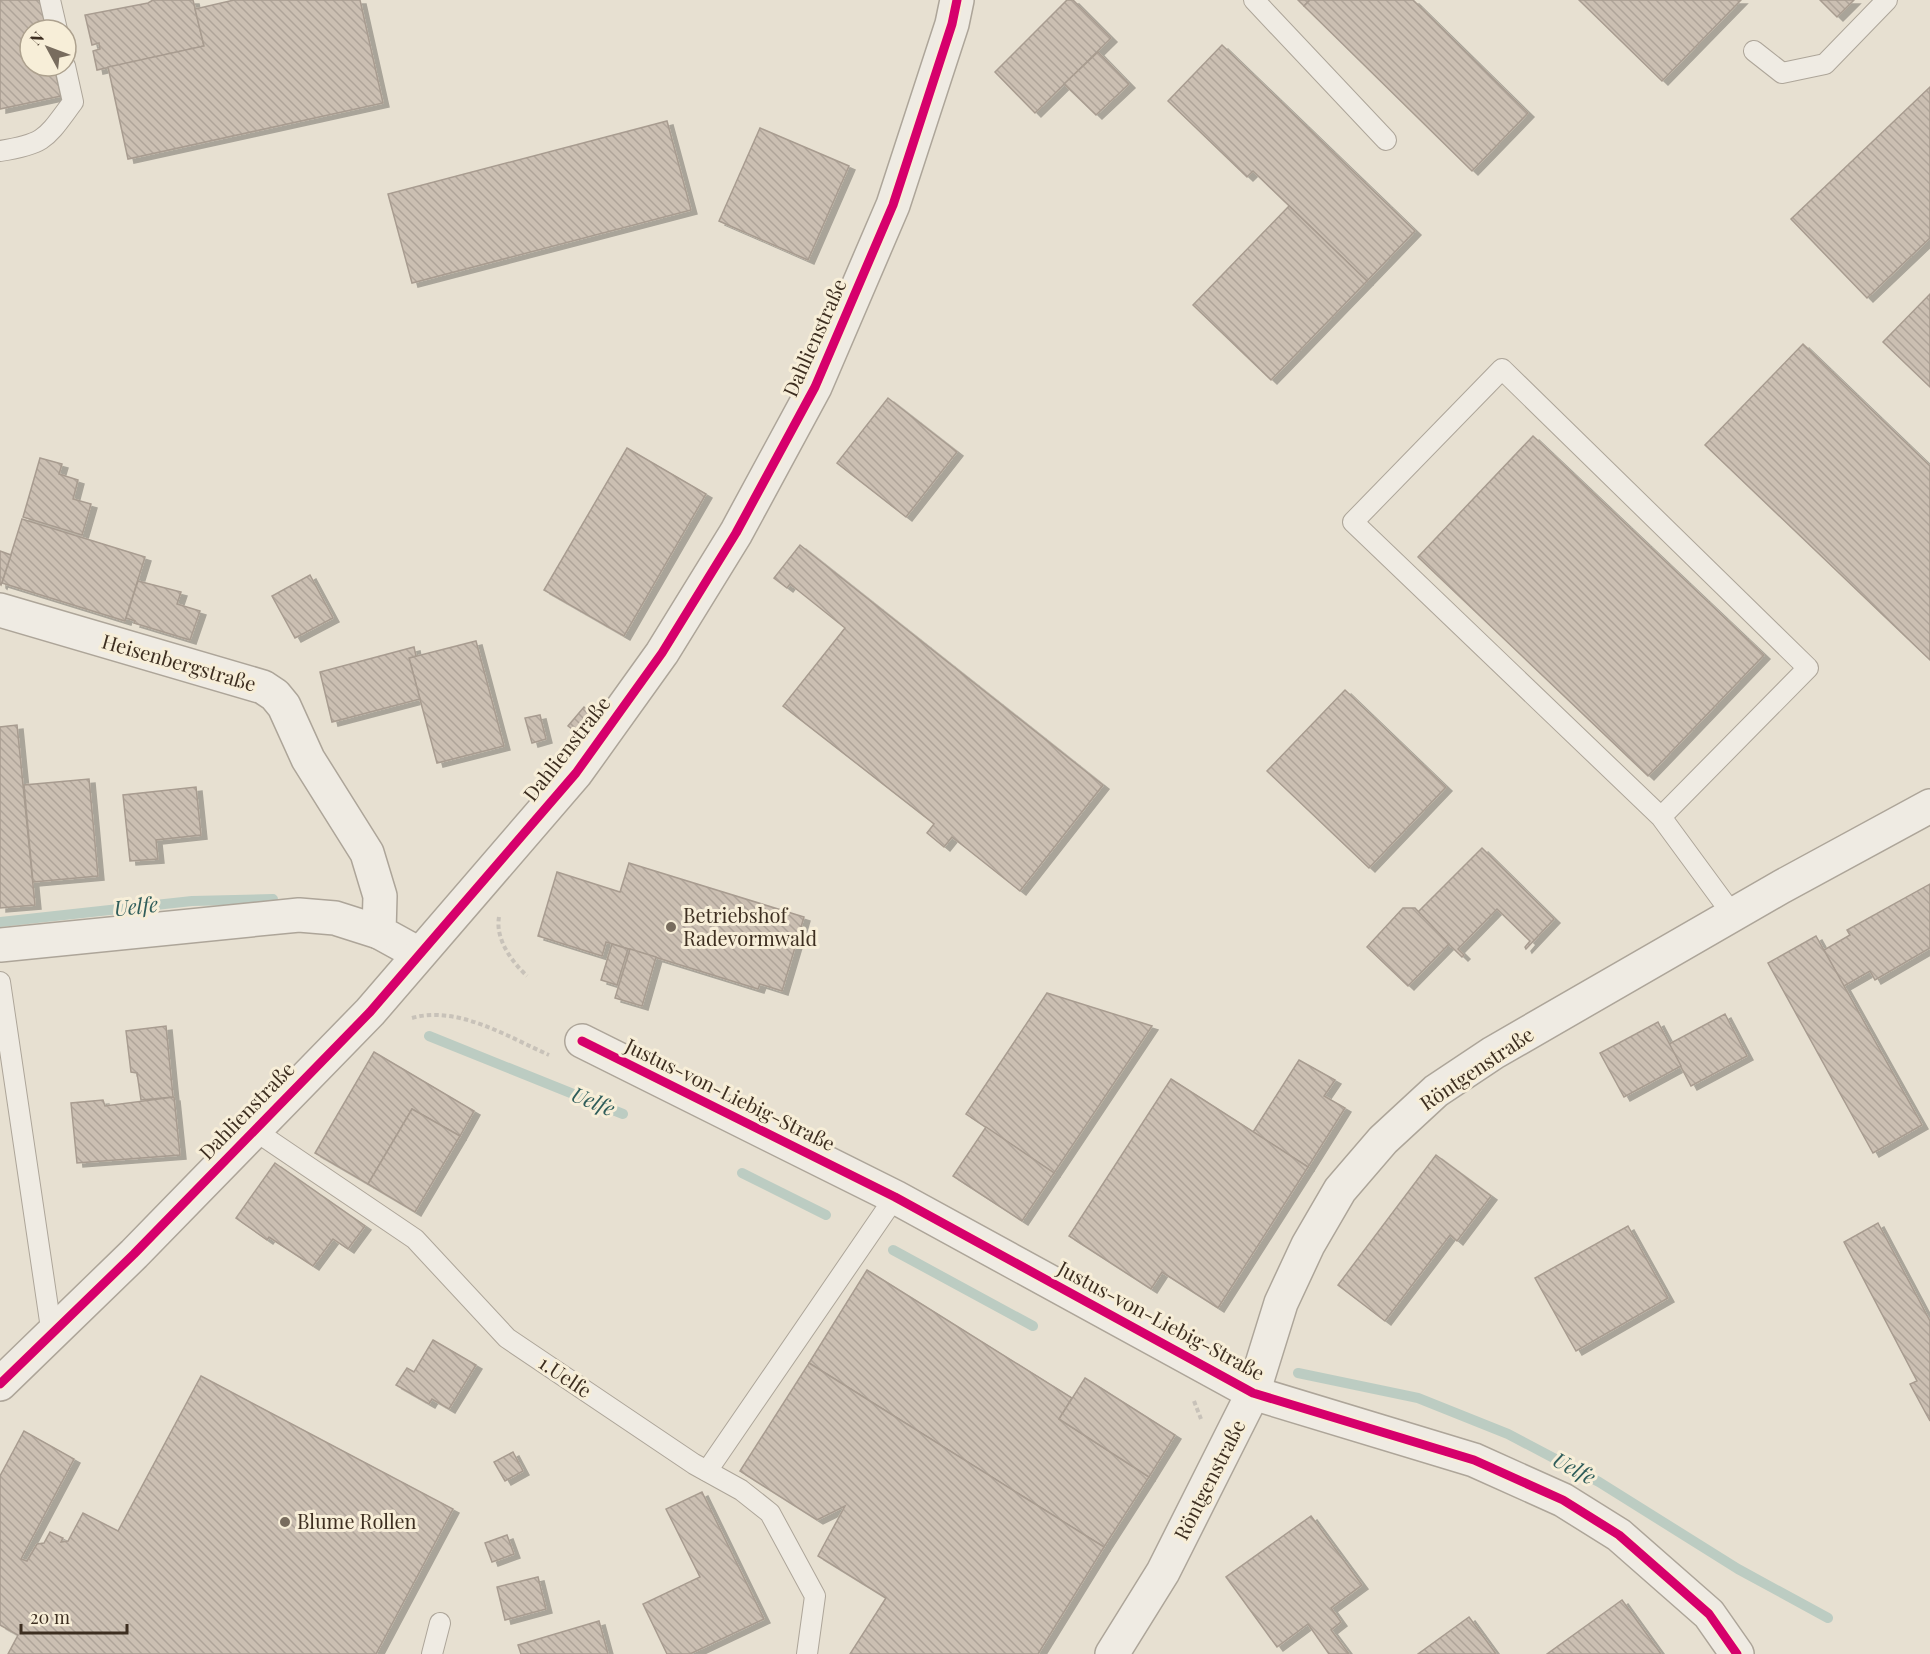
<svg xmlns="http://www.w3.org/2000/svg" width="1930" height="1654" font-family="'Playfair Display',serif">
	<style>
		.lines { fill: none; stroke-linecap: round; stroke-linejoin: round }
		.stream { stroke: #bcccc2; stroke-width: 10 }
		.building { fill: url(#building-back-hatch); stroke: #a89c90; stroke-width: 1.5; filter: url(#shadow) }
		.lane-casing { stroke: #ada599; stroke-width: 22 }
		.street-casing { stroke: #ada599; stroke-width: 36 }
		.path { stroke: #c8c2b9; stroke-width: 4; stroke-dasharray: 4.5 3; stroke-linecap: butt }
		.lane { stroke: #efebe3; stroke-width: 20 }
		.street { stroke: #efebe3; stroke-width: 33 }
		.cycleway-casing { stroke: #f7eed8; stroke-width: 13 }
		.cycleway { stroke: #d6006c; stroke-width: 9 }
		.poi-dot { fill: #786c5e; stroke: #f7eed8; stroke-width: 2 }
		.labels { text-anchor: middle; stroke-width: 6; stroke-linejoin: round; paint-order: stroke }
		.street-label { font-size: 20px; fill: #3d2e20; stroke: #f7eed8 }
		.poi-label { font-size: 20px; fill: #3d2e20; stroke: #f7eed8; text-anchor: start }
		.water-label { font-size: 21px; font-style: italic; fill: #2f5d5a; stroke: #f7eed8 }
	</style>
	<defs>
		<pattern id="building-back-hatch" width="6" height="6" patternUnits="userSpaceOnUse" patternTransform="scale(1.5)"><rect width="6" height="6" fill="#cbbfb2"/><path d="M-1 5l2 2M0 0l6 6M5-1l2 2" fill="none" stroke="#afa499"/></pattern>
		<filter id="shadow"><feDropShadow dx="6" dy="4" stdDeviation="0" flood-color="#0004"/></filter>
	</defs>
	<rect width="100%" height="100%" fill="#e7e0d1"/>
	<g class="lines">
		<!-- stream -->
		<g class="stream">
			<path d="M0,922l192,-21 81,-2"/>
			<path d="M429,1036l194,78"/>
			<path d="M742,1173l84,42"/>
			<path d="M893,1250l140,76"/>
			<path d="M1298,1373l120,25 90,36 91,48 139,87 90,49"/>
		</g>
	</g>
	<!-- building -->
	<g class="building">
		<path d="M0,0h40l6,30h-16v36h24l7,30 -61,13z"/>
		<path d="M193,0l11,46 -107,24 -4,-19 7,-2 -1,-6 -7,2 -7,-30 63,-12 5,-3z"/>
		<path d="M234,0h126l23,103 -255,56 -20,-92 96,-21 -9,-37z"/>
		<path d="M1067,0h6l38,38 -76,75 -40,-41z"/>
		<path d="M1298,0h12l-6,6z"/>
		<path d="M1310,0h103l115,113 -56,58 -168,-165z"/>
		<path d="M1579,0h162l-79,81z"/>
		<path d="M1820,0h34l-17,17z"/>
		<path d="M1222,45l193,186 -48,50 -114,-110 -6,6 -79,-76z"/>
		<path d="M1098,52l31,32 -33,31 -32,-31z"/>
		<path d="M1930,87v151l-63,60 -76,-79z"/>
		<path d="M667,121l24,89 -279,73 -24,-89z"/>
		<path d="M760,128l89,38 -41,94 -89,-39z"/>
		<path d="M1289,206l78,75 -96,99 -78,-75z"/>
		<path d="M1930,294v93l-47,-45z"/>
		<path d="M1803,344l127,122v194l-225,-215z"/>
		<path d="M888,398l69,54 -51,65 -69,-54z"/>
		<path d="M1533,436l231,219 -116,121 -230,-219z"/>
		<path d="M627,448l79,46 -82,142 -80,-46z"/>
		<path d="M40,458l22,6 -3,10 19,6 -5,19 18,5 -9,31 -59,-18z"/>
		<path d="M22,519l123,38 -20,64 -123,-38z"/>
		<path d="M800,545l303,240 -83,106 -68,-54 -8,10 -17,-14 7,-9 -151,-118 62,-78 -55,-44 -3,4 -13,-10z"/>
		<path d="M0,551l11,4 -10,30 -1,-1z"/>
		<path d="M310,575l23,43 -38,20 -23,-42z"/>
		<path d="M138,581l43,11 -4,12 23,7 -10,29 -56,-17 1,-2 -9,-3z"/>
		<path d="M476,641l28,105 -67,17 -28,-105z"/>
		<path d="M414,647l2,9 -7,2 11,41 -88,23 -12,-50z"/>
		<path d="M1345,690l101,97 -77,81 -102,-97z"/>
		<path d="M584,707l11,9 -15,19 -12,-9z"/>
		<path d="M540,715l6,24 -14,4 -7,-25z"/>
		<path d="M17,725l18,180 -35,3v-181z"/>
		<path d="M89,779l9,97 -65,6 -9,-97z"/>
		<path d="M196,787l5,48 -45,5 2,19 -28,2 -7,-66z"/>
		<path d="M1482,848l72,71 -28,30 -1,-2 5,-6 -33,-32 -39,40 6,6 -2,2 -45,-44z"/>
		<path d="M629,863l175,54 -22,74 -22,-7 -2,5 -152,-47 -4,14 -64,-20 19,-64 63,20z"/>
		<path d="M1930,884v64l-55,32 -5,-9 -26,15 -20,-36 26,-15 -3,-5z"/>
		<path d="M1403,908h12l34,36 -41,42 -41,-39z"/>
		<path d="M1816,936l106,189 -49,28 -105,-190z"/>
		<path d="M612,944l16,5 -11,36 -16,-5z"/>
		<path d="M630,949l26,8 -14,49 -27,-8z"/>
		<path d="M1047,993l105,33 -98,147 -88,-59z"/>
		<path d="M1725,1014l22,42 -56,30 -22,-42z"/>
		<path d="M1658,1022l23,44 -57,31 -24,-44z"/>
		<path d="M166,1026l7,71 -32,3 -4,-27 -6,-1 -5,-41z"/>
		<path d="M374,1052l100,59 -14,25 -48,-27 -44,75 -53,-31z"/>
		<path d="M1299,1060l36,20 -11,16 21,12 -37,59 -55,-35z"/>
		<path d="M1171,1079l137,88 -90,141 -56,-36 -11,17 -82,-53z"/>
		<path d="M174,1097l6,58 -103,8 -6,-60 32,-3 2,6z"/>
		<path d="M412,1109l48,27 -45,76 -47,-28z"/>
		<path d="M986,1127l68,46 -32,48 -69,-45z"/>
		<path d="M1436,1155l55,41 -34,45 -7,-6 -65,86 -47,-36z"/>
		<path d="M275,1163l90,63 -17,23 -15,-10 -20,27 -44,-29 -2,3 -31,-22z"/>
		<path d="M1878,1223l52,98v100l-20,-37 7,-3 -73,-139z"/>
		<path d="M1628,1226l40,72 -92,53 -41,-73z"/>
		<path d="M867,1270l205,128 -13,21 90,58 -45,70 -295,-184z"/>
		<path d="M433,1340l43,25 -27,44 -17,-10 -3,5 -33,-19 11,-17 7,4z"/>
		<path d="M809,1363l295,184 -66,107h-188l36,-56 -68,-42 27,-50 -28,14 -77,-49z"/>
		<path d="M201,1376l252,133 -77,145h-368l10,-19 -18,-10v-149l24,-45 50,28 -53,100 6,2 10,-17 7,-1 6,-11 13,6 -2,4 7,-1 15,-28 35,18z"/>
		<path d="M1085,1378l90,57 -26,42 -90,-58z"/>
		<path d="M513,1452l10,19 -18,10 -11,-19z"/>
		<path d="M702,1492l62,127 -74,35h-23l-24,-50 57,-27 -34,-68z"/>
		<path d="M1311,1516l51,69 -31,23 10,14 -10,8 18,24h-20l-21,-30 -31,23 -51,-70z"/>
		<path d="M507,1535l7,19 -22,8 -7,-19z"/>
		<path d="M538,1577l8,32 -41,11 -8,-33z"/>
		<path d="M1622,1600l39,54h-114z"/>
		<path d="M1469,1617l27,37h-78z"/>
		<path d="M599,1621l9,33h-87l-3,-9z"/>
	</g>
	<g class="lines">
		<defs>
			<g id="lane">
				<path d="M50,0l7,30"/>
				<path d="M1254,0l132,140"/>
				<path d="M1754,51l28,22 43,-9 62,-64"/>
				<path d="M0,151c46,-7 46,-13 73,-49l-8,-36"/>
				<path d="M1661,817l147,-149 -306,-299 -149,153 308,295 72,98"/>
				<path d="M0,982l52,353"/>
				<path d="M254,1130l161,109 92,99 187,126 47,26 29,23 45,83 -8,58"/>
				<path d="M707,1471l188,-274"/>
				<path d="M432,1654l8,-31"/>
			</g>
			<g id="street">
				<path d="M0,610l263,77 12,8 9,11 24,53 59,94 13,43 -1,36 40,22"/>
				<path d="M0,945l299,-30 36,3 44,14"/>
				<path d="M582,1041l313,156 358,196 221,67 89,40 56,35 90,79 28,40"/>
				<path d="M0,1384l134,-130 236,-242 206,-239 86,-120 74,-120 79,-146 78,-182 59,-181 5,-24"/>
				<path d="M1112,1654l51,-82 90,-179 28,-90 27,-58 32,-55 43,-50 53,-49 57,-38 288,-166 149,-81"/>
			</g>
		</defs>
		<!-- lane casing -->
		<use href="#lane" class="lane-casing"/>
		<!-- street casing -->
		<use href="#street" class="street-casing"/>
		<!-- path -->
		<g class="path">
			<path d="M499,917c-4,22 13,45 28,59"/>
			<path d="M412,1018c46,-13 96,19 137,37"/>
			<path d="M1194,1401l7,18"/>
		</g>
		<!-- lane -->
		<use href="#lane" class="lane"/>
		<!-- street -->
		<use href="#street" class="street"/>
		<defs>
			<g id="cycleway">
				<path d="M582,1041l313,156 358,196 221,67 89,40 56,35 90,79 28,40"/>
				<path d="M0,1384l134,-130 236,-242 206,-239 86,-120 74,-120 79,-146 78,-182 59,-181 5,-24"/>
			</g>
		</defs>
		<!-- cycleway casing -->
		<use href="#cycleway" class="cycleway-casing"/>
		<!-- cycleway -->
		<use href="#cycleway" class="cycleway"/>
	</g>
	<!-- markers -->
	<g class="poi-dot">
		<circle cx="671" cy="927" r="6"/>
		<circle cx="285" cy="1522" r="6"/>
	</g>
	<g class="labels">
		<!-- street labels -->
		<g class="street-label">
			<text transform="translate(815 338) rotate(-66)" y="7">Dahlienstraße</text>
			<text transform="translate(179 663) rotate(16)" y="7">Heisenbergstraße</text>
			<text transform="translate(567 749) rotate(-52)" y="7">Dahlienstraße</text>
			<text transform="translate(1477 1069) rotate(-34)" y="7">Röntgenstraße</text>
			<text transform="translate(730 1095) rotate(26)" y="7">Justus-von-Liebig-Straße</text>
			<text transform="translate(247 1111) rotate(-46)" y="7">Dahlienstraße</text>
			<text transform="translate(1161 1321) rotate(28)" y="7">Justus-von-Liebig-Straße</text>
			<text transform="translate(565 1377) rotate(34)" y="7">1.Uelfe</text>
			<text transform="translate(1210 1480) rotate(-63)" y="7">Röntgenstraße</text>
		</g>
		<!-- poi labels -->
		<g class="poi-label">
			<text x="683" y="923">Betriebshof<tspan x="683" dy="23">Radevormwald</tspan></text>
			<text x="297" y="1529">Blume Rollen</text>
		</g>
		<!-- water labels -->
		<g class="water-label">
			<text transform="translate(136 907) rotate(-6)" y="7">Uelfe</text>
			<text transform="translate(593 1102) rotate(22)" y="7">Uelfe</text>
			<text transform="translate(1574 1469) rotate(28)" y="7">Uelfe</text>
		</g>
	</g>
	<!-- north arrow -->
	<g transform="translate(48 48) rotate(311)"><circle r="28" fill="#f7eed8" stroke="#ada18e" stroke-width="1.5"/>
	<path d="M0-4.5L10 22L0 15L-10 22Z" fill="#786c5e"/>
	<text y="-9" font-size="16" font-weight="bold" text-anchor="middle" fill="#3d2e20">N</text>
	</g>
	<!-- scale -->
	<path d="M21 1624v9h106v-9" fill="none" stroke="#3d2e20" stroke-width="3"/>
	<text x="30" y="1624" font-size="18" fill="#3d2e20" stroke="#f7eed8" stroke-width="4.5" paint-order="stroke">20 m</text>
</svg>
